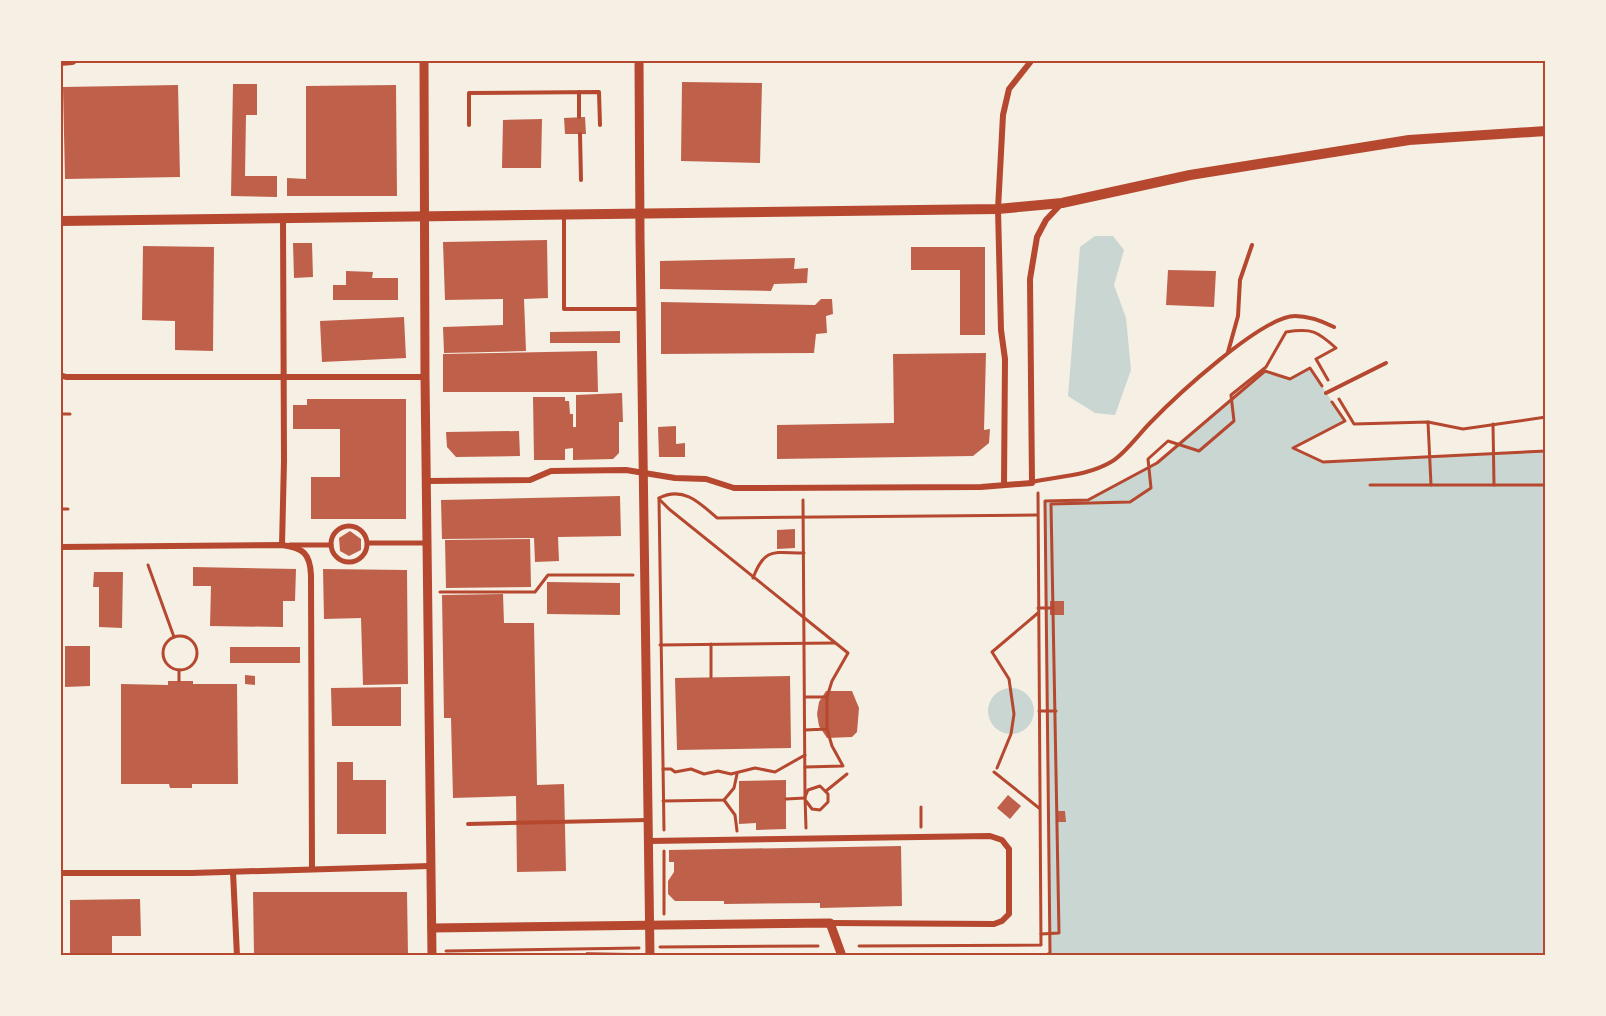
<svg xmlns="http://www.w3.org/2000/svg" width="1606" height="1016" font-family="'Libre Baskerville',serif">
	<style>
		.water { fill: #c9d6d2 }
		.building { fill: #bf614a }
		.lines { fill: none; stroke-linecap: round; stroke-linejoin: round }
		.path { stroke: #b5482f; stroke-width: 3 }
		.service { stroke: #b5482f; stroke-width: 4 }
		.pedestrian { stroke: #b5482f; stroke-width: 5 }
		.minor { stroke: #b5482f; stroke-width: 6 }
		.tertiary { stroke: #b5482f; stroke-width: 9 }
		.primary { stroke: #b5482f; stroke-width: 10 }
		.neatline { fill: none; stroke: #b5482f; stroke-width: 2 }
	</style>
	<rect width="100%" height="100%" fill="#f6efe4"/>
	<!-- water -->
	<g class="water">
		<path d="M1095,236h18l11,14 -10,35 12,33 5,52 -16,45 -20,-2 -27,-17 12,-149z"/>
		<path d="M1310,368l35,53 -52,27 30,14 223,-11v505h-502l6,-4 -5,-451 43,-2 69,-36 108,-92 25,8z"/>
		<circle cx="1011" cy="711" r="23"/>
	</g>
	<!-- building -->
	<g class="building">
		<path d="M682,82l80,1 -2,80 -79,-2z"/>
		<path d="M233,84h24v31h-11l-1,61h32v21l-46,-1z"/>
		<path d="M178,85l2,92 -115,2 -2,-92z"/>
		<path d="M396,85l1,111h-110v-18l19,1v-93z"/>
		<path d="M585,117l1,17h-21l-1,-16z"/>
		<path d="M542,119l-1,49h-39l1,-48z"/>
		<path d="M547,240l1,58 -24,1 2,52 -82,2 -1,-26 60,-2v-26l-58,1 -2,-58z"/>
		<path d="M293,243h19l1,34 -19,1z"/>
		<path d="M143,246l71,1 -1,104 -38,-1v-29l-33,-1z"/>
		<path d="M911,247h74v88h-25v-65h-49z"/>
		<path d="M795,258l-1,11 14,-1 -1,15 -33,1 -3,7 -111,-2v-28z"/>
		<path d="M1168,270l48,1 -2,36 -48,-2z"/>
		<path d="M346,271l27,1 -1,6h26v22h-65v-15h13z"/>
		<path d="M821,299h11l1,15 -7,2 1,17 -11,1 -2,19 -153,1v-52l154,3z"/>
		<path d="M404,317l2,41 -84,4 -2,-41z"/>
		<path d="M620,331v12h-70v-11z"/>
		<path d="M597,351l1,41h-155v-38z"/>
		<path d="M986,353l-2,77 6,-1 -1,14 -16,13 -196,3v-34l117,-2 -1,-69z"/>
		<path d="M622,393l1,29h-4v31l-6,6 -40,1v-12l-8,1v11h-31l-1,-63h32v4h4l1,13h3v13h3v-32z"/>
		<path d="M307,399h99v120h-95v-42h29v-48h-47v-24h14z"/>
		<path d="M676,426v18l9,-1v14h-26l-1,-30z"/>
		<path d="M519,431l1,25 -64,1 -9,-10 -1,-15z"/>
		<path d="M620,496l1,40 -63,1 1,24 -24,1 -1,-24 -92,1 -1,-39z"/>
		<path d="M795,529v19l-18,1v-19z"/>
		<path d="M350,531l11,8v11l-12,6 -9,-5 -1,-13z"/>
		<path d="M530,539l1,48 -85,1 -1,-48z"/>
		<path d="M193,567l103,2 -1,32h-12v26l-73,-1 1,-40h-18z"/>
		<path d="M323,569l84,1 1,114 -45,1 -2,-67 -37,1z"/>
		<path d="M94,572h29l-1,56 -23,-1v-40h-6z"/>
		<path d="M547,582l73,1v32l-73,-1z"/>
		<path d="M503,594l1,29h30l3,162 27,-1 2,87 -49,1 -1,-76 -63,2 -2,-80h-7l-2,-123z"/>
		<rect x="1050" y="601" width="14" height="14"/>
		<path d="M65,646h25v40l-25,1z"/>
		<rect x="230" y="647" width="70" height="16"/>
		<path d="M245,675l10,1v9l-10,-1z"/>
		<path d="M790,676l1,72 -114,2 -2,-72z"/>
		<path d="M168,681h25v3h44l1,100h-46v4h-22l-1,-4h-48v-100l47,1z"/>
		<path d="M401,687v39h-69l-1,-38z"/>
		<path d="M826,691h26l7,17 -2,24 -5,5 -25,1 -8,-12 -2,-12 2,-12z"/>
		<path d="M337,762h16v18h33v54h-49z"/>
		<path d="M786,780v49l-30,1v-7l-17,1v-43z"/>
		<path d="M1008,795l13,11 -11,13 -13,-11z"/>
		<path d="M1056,811h9l1,11h-10z"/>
		<path d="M901,846l1,60 -82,2v-5l-96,1v-3h-49l-7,-7v-13l6,-9v-10h-5v-12z"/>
		<path d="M253,892h154l1,64h-154z"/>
		<path d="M140,899l1,37h-29v20h-42v-56z"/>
		<path d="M586,952l44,1v3h-44z"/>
	</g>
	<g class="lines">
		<!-- path -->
		<g class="path">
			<path d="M1339,399l15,25 74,-2 35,7 83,-12"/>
			<path d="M1332,402l13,19 -52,27 30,14 223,-11"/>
			<path d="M60,414h10"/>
			<path d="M1428,422l3,63"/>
			<path d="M1493,424l1,61"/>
			<path d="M1370,485h176"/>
			<path d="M659,498l5,332"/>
			<path d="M659,498c24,-12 40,4 58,20l320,-3"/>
			<path d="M660,500l9,9 179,144 -16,28 -5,16"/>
			<path d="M803,500l2,297"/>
			<path d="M60,509h8"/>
			<path d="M148,565l26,72"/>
			<path d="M753,578c12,-32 22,-25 51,-25"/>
			<path d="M440,592h95l13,-17h85"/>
			<path d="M1038,608h15"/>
			<circle cx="180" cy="653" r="17"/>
			<path d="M711,644v33"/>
			<path d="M660,645l175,-2"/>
			<path d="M179,670v11"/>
			<path d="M805,697h22v32l-22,1"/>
			<path d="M1039,711h17"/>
			<path d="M805,767l38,-1 -11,-20 -5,-17"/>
			<path d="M997,768l14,-34 3,-20 -5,-35 -17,-27 46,-39"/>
			<path d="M663,769h8l4,3 16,-3 13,5 14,-3 13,3 24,-6 20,4 30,-17"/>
			<path d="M994,772l45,36"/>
			<path d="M826,791l21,-17"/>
			<path d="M786,799l19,-1"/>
			<path d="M724,800l11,15 2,16"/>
			<path d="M663,801l61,-1 10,-12 3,-14"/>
			<path d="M921,807v20"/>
			<path d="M806,828l-1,-31 3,-7 12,-4 8,8v8l-8,8 -8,-1 -6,-8"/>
			<path d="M664,851v63"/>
			<path d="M1041,934l18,-1 -8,-429 79,-2 21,-14 -3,-29 20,-18 31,10 35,-30 -3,-26 35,-28 20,-35c26,-4 31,-1 50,16l-20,11 12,21"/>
			<path d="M859,946l182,-1 -3,-452"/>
			<path d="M660,947l158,-1"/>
			<path d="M446,951l193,-3"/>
			<path d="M1044,956l6,-3 -5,-452 43,-1 69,-37 108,-92 25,8 20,-11 12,18"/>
		</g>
		<!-- service -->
		<g class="service">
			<path d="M579,92v25"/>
			<path d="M469,125v-32l130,-1 1,33"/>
			<path d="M580,134l1,46"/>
			<path d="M564,216v93h76"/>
			<path d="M1228,352l10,-36 2,-36 12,-35"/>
			<path d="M1326,393l60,-30"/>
			<path d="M1032,482c27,-6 55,-6 79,-20 13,-7 28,-28 39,-39 24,-25 112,-107 145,-107 14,0 27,5 39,11"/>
			<path d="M468,824l179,-4"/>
		</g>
		<!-- pedestrian -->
		<g class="pedestrian">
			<circle cx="349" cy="544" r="18"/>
			<path d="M368,543h59"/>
			<path d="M290,545h41"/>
		</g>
		<!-- minor -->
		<g class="minor">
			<path d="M60,375l6,2h359"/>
			<path d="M427,481l103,-1 21,-9 75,-1 49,8 31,1 28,9 247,-1 51,-4 -2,-204 7,-42 9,-17 15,-16"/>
			<path d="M1004,485l1,-126 -4,-29 -3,-121 5,-94 6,-26 23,-29"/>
			<path d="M282,545l2,-84 -1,-243"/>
			<path d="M60,547l222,-2c21,3 28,8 29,30l1,294"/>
			<path d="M649,841l341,-5 12,4 7,9v65l-7,7 -8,3 -164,-1"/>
			<path d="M233,872l4,84"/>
			<path d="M60,873h132l238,-7"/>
		</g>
		<!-- tertiary -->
		<g class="tertiary">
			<path d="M424,60l1,317 7,579"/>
			<path d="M639,60l1,178 10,718"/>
			<path d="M432,928l398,-5 12,33"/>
		</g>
		<!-- primary -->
		<g class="primary">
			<path d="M60,61l12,-1"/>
			<path d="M60,221l938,-12 64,-6 128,-28 219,-35 137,-9"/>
		</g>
	</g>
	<!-- border -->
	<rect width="1606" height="1016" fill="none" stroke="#f6efe4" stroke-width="123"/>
	<rect x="62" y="62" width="1482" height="892" class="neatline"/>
</svg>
